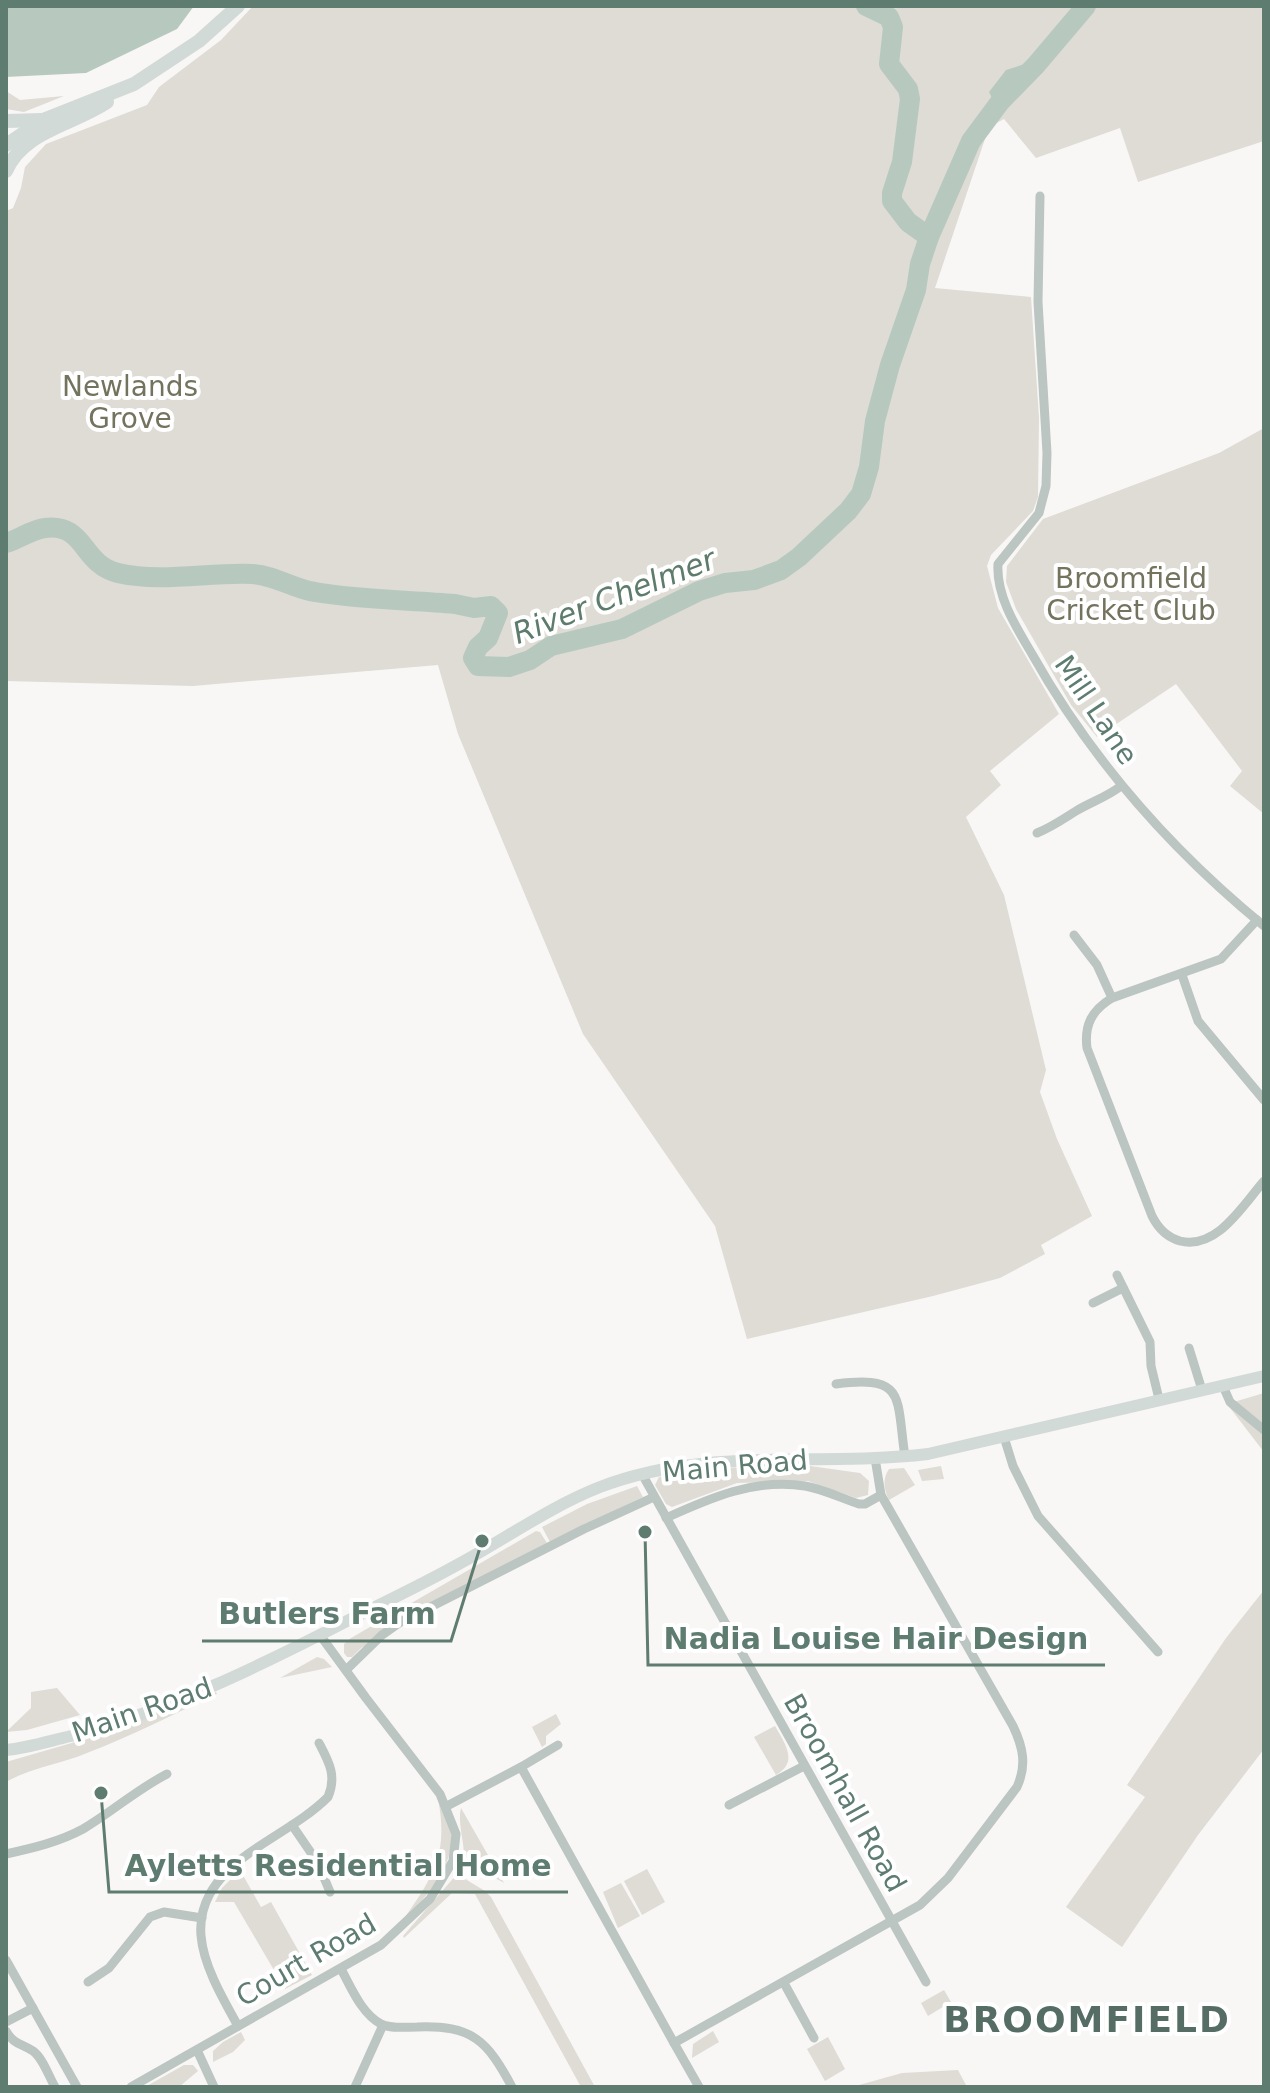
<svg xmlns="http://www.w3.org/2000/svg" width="1270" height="2093" font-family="'DejaVu Sans',sans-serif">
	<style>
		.green { fill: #dedcd5 }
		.water { fill: #b7c9bf }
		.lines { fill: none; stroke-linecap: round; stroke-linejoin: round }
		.river { stroke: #b7c9bf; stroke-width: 20 }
		.street { stroke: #bbc5c1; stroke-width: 9 }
		.secondary { stroke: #d2dad7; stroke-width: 12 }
		.primary { stroke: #d2dad7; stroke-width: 14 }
		.labels { text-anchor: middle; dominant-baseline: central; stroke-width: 8; stroke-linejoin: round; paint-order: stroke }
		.park-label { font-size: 28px; fill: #74735e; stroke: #fff }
		.street-label { font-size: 28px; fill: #5e7c70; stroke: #fff }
		.water-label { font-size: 30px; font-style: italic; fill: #5e7c6b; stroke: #fff }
		.district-label { font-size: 36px; font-weight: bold; letter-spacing: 2px; fill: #556d64; stroke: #fff }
		.leader { fill: none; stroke: #5e7c70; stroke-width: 3 }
		.callout-dot { fill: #5e7c70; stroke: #fff; stroke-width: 3 }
		.callout-label { font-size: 30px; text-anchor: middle; font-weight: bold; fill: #5e7c70; stroke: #fff; stroke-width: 8; stroke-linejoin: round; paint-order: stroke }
	</style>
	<rect width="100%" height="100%" fill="#f9f7f6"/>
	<!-- green -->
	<g class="green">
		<path d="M 253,6 L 1264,6 L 1264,141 L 1138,182 L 1120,128 L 1036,158 L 1004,119 L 989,127 L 935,288 L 1031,297 L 1039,418 L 1038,497 L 1033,511 L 991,555 L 987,566 L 998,608 L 1059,714 L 990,771 L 1001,785 L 966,817 L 1004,895 L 1046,1070 L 1040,1092 L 1057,1139 L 1092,1216 L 1041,1245 L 1045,1254 L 1000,1278 L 933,1296 L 747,1339 L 715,1226 L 583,1034 L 458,734 L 438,665 L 193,686 L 6,681 L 6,211 L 13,208 L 21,188 L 25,167 L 46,144 L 147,105 L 159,87 L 221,40 Z"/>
		<path d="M 6,91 L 20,100 L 64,96 L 24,112 L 6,109 Z"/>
		<path d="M 1264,428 L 1264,814 L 1230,786 L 1242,771 L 1176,684 L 1097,737 L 1071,705 L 1016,609 L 1006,582 L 1007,566 L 1043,519 L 1219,453 Z"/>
		<path d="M 1264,1393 L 1264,1452 L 1227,1404 Z"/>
		<path d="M 803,1465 L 860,1473 L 869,1481 L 868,1495 L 856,1498 L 808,1481 L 737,1483 L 672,1507 L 666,1504 L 655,1485 L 659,1477 L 719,1468 Z"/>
		<path d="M 941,1466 L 944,1479 L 922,1481 L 918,1470 Z"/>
		<path d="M 904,1468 L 915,1485 L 889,1500 C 884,1490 882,1479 889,1469 Z"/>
		<path d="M 637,1486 L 643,1497 L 550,1542 L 542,1527 L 587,1504 Z"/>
		<path d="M 536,1531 L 540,1532 L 547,1543 L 361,1648 L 352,1657 L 347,1657 L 344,1653 L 344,1644 L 351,1638 Z"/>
		<path d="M 1264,1590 L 1264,1749 L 1198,1835 L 1122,1947 L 1066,1907 L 1145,1797 L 1127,1785 L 1226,1638 Z"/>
		<path d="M 317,1657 L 324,1659 L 332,1667 L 280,1678 Z"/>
		<path d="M 57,1688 L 80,1715 L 27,1730 L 6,1732 L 31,1708 L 31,1692 Z"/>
		<path d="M 216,1692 L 217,1694 C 174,1714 131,1736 87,1753 C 61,1764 32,1767 6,1782 L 6,1762 L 113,1731 Z"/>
		<path d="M 556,1714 L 561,1724 L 546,1736 L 546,1744 L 542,1747 L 532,1727 Z"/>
		<path d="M 775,1726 C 785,1744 799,1762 776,1775 L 754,1737 Z"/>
		<path d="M 437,1793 C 442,1802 448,1812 450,1822 C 460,1860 429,1895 403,1920 C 436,1873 449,1852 437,1793 Z"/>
		<path d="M 461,1808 L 504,1883 L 464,1860 C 465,1842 457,1823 461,1808 Z"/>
		<path d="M 647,1869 L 665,1902 L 642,1915 L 624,1881 Z"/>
		<path d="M 240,1870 L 261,1907 L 271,1902 L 312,1975 L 285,1989 L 234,1902 L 215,1902 L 222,1888 Z"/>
		<path d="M 457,1874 L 485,1891 L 491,1897 L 595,2087 L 581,2087 L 475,1894 L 452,1893 L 404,1938 L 403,1936 Z"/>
		<path d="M 621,1883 L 640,1916 L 618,1928 L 603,1892 Z"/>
		<path d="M 944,1990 L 951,2002 L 928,2016 L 921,2003 Z"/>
		<path d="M 713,2031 L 719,2042 L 692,2058 L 693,2044 Z"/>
		<path d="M 241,2032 L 245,2040 L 233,2052 L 213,2062 L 213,2051 L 223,2042 Z"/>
		<path d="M 828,2037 L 845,2069 L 825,2081 L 807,2049 Z"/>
		<path d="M 184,2065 L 193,2065 L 198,2071 L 179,2087 L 145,2087 Z"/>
		<path d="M 958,2070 L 967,2087 L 852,2087 L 902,2073 Z"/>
	</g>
	<!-- water -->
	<g class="water">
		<path d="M 6,6 L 194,6 L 177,29 L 86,73 L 6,77 Z"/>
		<path d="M 1028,63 L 1038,68 C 1025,82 1022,97 1006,108 L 992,98 L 989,92 L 1006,70 Z"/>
	</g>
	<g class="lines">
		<!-- river -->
		<g class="river">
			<path d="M 866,6 L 889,17 L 893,27 L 889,64 L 908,89 L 910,99 L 902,162 L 892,193 L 892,201 L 908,222 L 929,237"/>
			<path d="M 6,543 C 19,539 31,530 45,528 C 86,523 81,564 118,573 C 162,583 208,572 252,574 C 275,575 293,589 315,592 C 361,600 409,600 455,604 L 474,608 L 491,606 L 498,613 L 488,638 L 478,647 L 473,658 L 478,666 L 509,667 L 530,660 L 551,646 L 622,629 L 699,591 L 725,583 L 754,580 L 781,570 L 799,557 L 848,511 L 861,494 L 869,467 L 875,421 L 890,365 L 916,290 L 920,264 L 929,237 L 971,141 L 1000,102 L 1036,65 L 1086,6"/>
		</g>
		<!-- street -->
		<g class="street">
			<path d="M 1040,196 L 1038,302 L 1047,453 L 1046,486 L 1039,513 L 998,564 C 996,596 1016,627 1032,654 C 1091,759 1170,849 1264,926"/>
			<path d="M 1037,833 C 1052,827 1063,819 1076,811 C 1091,802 1107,797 1121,786"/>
			<path d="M 1257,920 L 1221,959 L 1112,998 C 1092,1010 1084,1025 1087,1048 L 1152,1216 C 1158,1228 1166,1237 1180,1241 C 1217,1250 1243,1205 1264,1181"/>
			<path d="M 1074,935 L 1097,965 L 1112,998"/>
			<path d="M 1182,975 L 1198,1021 L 1264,1100"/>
			<path d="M 1117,1275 L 1150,1342 L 1151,1366 L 1159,1399"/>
			<path d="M 1093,1303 L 1123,1288"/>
			<path d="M 1189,1348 L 1202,1390"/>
			<path d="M 836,1384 C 907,1375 896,1397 905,1457"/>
			<path d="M 1223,1386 L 1230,1402 L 1264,1430"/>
			<path d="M 1004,1437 L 1013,1466 L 1038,1516 L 1158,1652"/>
			<path d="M 642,1474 L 926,1982"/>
			<path d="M 666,1518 C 710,1498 755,1478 805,1486 C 823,1489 841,1498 859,1504 L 865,1504 L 881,1495"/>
			<path d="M 346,1670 L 382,1635 L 399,1623 L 584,1529 L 654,1497"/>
			<path d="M 521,1767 L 558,1745"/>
			<path d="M 729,1805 L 804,1766"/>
			<path d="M 447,1806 L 521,1767 L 674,2043 L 920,1905 L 948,1878 L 1017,1787 C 1027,1765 1023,1747 1013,1726 L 881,1495 L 875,1458"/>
			<path d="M 292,1825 L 318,1863 L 330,1892"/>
			<path d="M 6,1854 C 33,1848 59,1842 83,1829 C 112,1812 136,1790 167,1774"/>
			<path d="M 6,1960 L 77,2087"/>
			<path d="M 341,1969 C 351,1987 361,2013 381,2024 C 391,2029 405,2027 417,2027 C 472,2025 487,2040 512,2087"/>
			<path d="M 88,1982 L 109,1968 L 150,1917 L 164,1912 L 202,1918"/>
			<path d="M 784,1983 L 814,2038"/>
			<path d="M 6,2022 L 33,2008"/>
			<path d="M 238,2026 C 201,1960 173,1908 248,1854 C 274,1835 305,1820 328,1797 C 337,1776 329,1762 319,1743"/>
			<path d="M 6,2031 C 14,2045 21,2043 33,2051 C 43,2058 49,2077 55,2087"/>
			<path d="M 674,2043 L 699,2087"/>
			<path d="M 197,2050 L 214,2087"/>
			<path d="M 131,2087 L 381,1945 L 430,1899 L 453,1861 L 456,1834 L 440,1794 L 366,1698 L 320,1635"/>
			<path d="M 355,2087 L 383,2025"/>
		</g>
		<!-- secondary -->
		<path class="secondary" d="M 6,1750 C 28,1748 49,1741 71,1736 C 168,1711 260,1666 349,1620 C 385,1602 421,1585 457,1565 C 504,1540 549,1507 600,1487 C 706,1446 818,1467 928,1454 L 1264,1376"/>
		<!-- primary -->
		<g class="primary">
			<path d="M 6,121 L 42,120"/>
			<path d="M 6,145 L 43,120 L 134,84 L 199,41 L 238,6"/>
			<path d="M 6,171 C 23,131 73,125 107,102"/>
		</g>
	</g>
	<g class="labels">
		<!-- park labels -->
		<g class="park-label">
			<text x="130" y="386">Newlands<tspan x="130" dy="32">Grove</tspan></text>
			<text x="1131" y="578">Broomfield<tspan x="1131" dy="32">Cricket Club</tspan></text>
		</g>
		<!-- street labels -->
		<g class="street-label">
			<text transform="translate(1096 710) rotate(56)">Mill Lane</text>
			<text transform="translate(735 1466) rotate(-5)">Main Road</text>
			<text transform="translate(142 1710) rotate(-19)">Main Road</text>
			<text transform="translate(845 1793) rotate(61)">Broomhall Road</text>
			<text transform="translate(306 1960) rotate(-30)">Court Road</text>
		</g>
		<!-- water labels -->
		<g class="water-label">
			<text transform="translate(614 596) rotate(-21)">River Chelmer</text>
		</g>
		<!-- district labels -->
		<g class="district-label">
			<text x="1087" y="2019">BROOMFIELD</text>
		</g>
	</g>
	<!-- callouts -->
	<path class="leader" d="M482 1541L451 1641H202M645 1532L648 1665H1105M101 1793L109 1892H568"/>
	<g class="callout-dot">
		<circle cx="482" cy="1541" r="8"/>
		<circle cx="645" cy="1532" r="8"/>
		<circle cx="101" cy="1793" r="8"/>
	</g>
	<g class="callout-label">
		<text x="327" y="1624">Butlers Farm</text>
		<text x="876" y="1649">Nadia Louise Hair Design</text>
		<text x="338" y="1876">Ayletts Residential Home</text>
	</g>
	<!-- border -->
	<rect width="1270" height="2093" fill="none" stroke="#5e7c70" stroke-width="16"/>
</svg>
